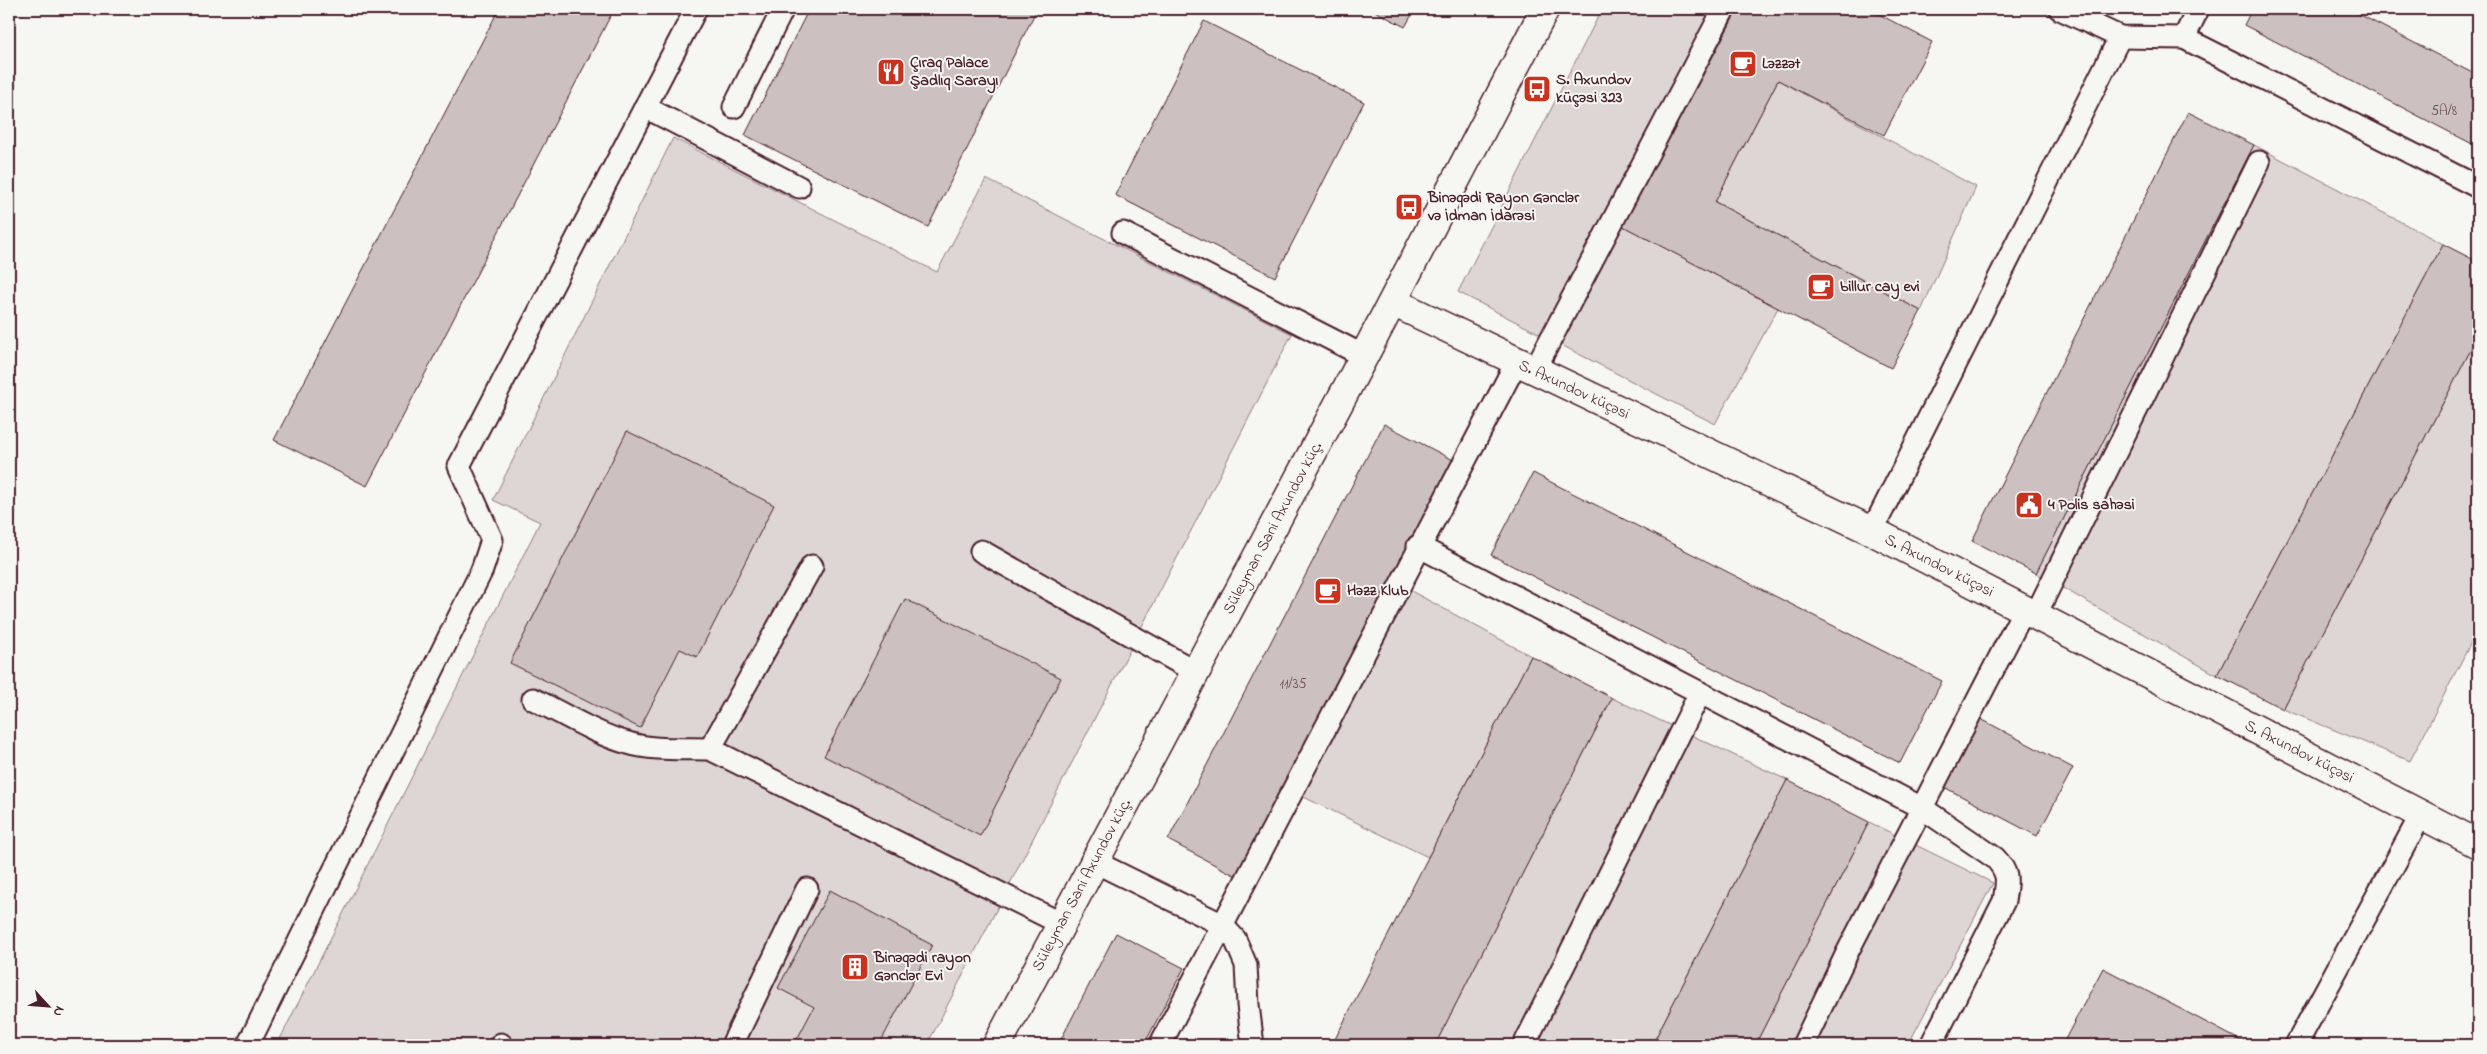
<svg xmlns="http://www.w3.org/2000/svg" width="2487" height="1054" font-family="'Indie Flower',sans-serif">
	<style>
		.green { fill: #ddd6d5; stroke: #947a80 }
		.building { fill: #ccc1c0; stroke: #4a1f2b }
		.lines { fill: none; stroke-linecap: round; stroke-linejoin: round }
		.lane-casing { stroke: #4a1f2b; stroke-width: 25 }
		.street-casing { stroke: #4a1f2b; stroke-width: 31 }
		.secondary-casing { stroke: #4a1f2b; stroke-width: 31 }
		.lane { stroke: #f6f6f2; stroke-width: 21 }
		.street { stroke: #f6f6f2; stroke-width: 28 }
		.secondary { stroke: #f6f6f2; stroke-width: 28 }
		.labels { text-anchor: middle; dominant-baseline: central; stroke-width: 4; stroke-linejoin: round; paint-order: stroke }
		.number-label { font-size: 14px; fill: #6a4850 }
		.poi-label { font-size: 16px; font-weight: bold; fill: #4a1f2b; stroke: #f6f6f2; text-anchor: start }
		.street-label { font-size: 16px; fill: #4a1f2b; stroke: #f6f6f2 }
	</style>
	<rect width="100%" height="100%" fill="#f6f6f2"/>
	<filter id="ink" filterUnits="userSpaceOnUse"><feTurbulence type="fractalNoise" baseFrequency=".02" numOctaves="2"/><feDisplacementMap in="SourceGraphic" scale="10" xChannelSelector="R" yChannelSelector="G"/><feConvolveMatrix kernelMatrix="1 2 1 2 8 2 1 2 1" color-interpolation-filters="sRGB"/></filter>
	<g filter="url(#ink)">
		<!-- green -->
		<g class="green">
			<path d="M 1602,9 L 1738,9 L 1623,226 L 1778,308 L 1715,424 L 1458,292 Z"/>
			<path d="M 1778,80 L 1976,187 L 1921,311 L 1715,202 Z"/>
			<path d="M 673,138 L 937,272 L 986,179 L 1292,334 L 927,1045 L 277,1045 L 540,522 L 493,500 Z"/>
			<path d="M 2254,145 L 2443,244 L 2217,675 L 2036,573 Z"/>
			<path d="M 2478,336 L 2478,629 L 2410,761 L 2283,709 Z"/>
			<path d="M 1391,580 L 1531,656 L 1428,857 L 1283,787 Z"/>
			<path d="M 1612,698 L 1787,780 L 1652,1045 L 1435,1045 Z"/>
			<path d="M 1869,822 L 1993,883 L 1908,1045 L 1755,1045 Z"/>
		</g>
		<!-- building -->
		<g class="building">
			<path d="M 499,9 L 614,9 L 367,486 L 274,440 Z"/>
			<path d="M 809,9 L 1037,9 L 928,227 L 745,135 Z"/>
			<path d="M 1371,9 L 1415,9 L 1405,27 Z"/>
			<path d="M 1738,9 L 1869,9 L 1932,42 L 1884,135 L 1778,80 L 1715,202 L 1921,311 L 1891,368 L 1623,226 Z"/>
			<path d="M 2252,9 L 2349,9 L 2478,76 L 2478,147 L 2244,25 Z"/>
			<path d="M 1204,21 L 1364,102 L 1275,277 L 1115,195 Z"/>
			<path d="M 2188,112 L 2254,145 L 2036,573 L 1972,541 Z"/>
			<path d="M 2443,244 L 2478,262 L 2478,336 L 2283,709 L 2217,675 Z"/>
			<path d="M 1384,424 L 1453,460 L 1236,876 L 1168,840 Z"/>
			<path d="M 627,431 L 774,505 L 697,657 L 680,649 L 640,728 L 510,663 Z"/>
			<path d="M 1533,473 L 1942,681 L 1900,763 L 1491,555 Z"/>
			<path d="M 905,599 L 1061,678 L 980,836 L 824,756 Z"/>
			<path d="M 1531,656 L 1612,698 L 1435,1045 L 1332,1045 Z"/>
			<path d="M 1979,718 L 2073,768 L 2037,836 L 1942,786 Z"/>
			<path d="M 2478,758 L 2478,769 L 2474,767 Z"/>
			<path d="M 1787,780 L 1869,822 L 1755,1045 L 1652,1045 Z"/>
			<path d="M 830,890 L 932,945 L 879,1045 L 794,1045 L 814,1007 L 778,988 Z"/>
			<path d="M 1116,933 L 1184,968 L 1144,1045 L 1058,1045 Z"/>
			<path d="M 2103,968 L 2249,1045 L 2062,1045 Z"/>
		</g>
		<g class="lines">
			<defs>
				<g id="lane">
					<path d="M 2060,9 L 2120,37 L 2184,38 L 2478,187"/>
					<path d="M 2184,38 L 2198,9"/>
					<path d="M 645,107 L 799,187"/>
					<path d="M 734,107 L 783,9"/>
					<path d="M 1123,233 L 1364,356"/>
					<path d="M 1534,371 L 1724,9"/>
					<path d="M 1872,531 L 2120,37"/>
					<path d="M 1418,546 L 1922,808 L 1995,858 C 2010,874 2007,881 2004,901 L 1931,1045"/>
					<path d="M 981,551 L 1196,672"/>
					<path d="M 2035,616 L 2259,162"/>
					<path d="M 533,699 C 564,714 595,734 628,743 C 654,751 683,748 710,749 L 1062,924"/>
					<path d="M 710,749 L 812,566"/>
					<path d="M 1095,862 L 1221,924 L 1235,939 L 1246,965 L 1248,1005 L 1253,1045"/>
					<path d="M 501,1044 L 502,1045"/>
					<path d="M 248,1045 L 482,570 L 492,540 L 459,466 L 696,9"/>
					<path d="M 732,1045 L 807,889"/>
					<path d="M 1160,1045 L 1516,363"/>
					<path d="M 1524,1045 L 1700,693"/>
					<path d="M 1803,1045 L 1848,951 L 2024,610"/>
					<path d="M 2296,1045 L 2421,815"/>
				</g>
				<path id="street" d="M 1393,302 L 1872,531 L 2478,844"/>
				<path id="secondary" d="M 997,1045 L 1364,356 L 1545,9"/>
			</defs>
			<!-- lane casing -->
			<use href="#lane" class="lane-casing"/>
			<!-- street casing -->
			<use href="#street" class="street-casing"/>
			<!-- secondary casing -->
			<use href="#secondary" class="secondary-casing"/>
			<!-- lane -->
			<use href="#lane" class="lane"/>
			<!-- street -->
			<use href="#street" class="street"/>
			<!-- secondary -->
			<use href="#secondary" class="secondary"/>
		</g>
	</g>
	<!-- icons -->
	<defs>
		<symbol id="cafe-square" viewBox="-11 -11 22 22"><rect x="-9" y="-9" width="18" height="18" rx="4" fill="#c8321e" stroke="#f6f6f2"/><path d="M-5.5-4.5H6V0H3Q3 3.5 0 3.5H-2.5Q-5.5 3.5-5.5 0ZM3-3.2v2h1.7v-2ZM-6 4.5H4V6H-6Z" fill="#fff"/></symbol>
		<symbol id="restaurant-square" viewBox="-11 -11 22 22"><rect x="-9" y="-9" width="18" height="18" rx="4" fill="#c8321e" stroke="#f6f6f2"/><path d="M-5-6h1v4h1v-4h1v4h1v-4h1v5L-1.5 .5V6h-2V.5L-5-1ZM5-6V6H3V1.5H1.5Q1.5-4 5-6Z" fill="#fff"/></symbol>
		<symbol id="bus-square" viewBox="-11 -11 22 22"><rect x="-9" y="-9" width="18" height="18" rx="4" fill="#c8321e" stroke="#f6f6f2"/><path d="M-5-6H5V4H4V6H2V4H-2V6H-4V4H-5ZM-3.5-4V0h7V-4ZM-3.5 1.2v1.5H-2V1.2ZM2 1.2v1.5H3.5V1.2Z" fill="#fff"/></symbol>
		<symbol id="civic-square" viewBox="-11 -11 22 22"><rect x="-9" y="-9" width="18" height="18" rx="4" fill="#c8321e" stroke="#f6f6f2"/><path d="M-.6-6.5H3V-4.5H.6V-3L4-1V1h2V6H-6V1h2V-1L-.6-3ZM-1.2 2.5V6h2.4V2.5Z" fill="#fff"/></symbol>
		<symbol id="building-square" viewBox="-11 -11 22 22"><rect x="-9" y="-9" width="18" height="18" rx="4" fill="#c8321e" stroke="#f6f6f2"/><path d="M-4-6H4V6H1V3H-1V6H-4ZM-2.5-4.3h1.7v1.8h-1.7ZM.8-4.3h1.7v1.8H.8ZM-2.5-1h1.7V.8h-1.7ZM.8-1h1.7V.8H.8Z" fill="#fff"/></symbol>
	</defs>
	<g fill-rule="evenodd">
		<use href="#cafe-square" x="1727" y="48" width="32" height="32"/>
		<use href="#restaurant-square" x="875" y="56" width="32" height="32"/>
		<use href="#bus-square" x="1521" y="73" width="32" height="32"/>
		<use href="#bus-square" x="1393" y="191" width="32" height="32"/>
		<use href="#cafe-square" x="1805" y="271" width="32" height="32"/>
		<use href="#civic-square" x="2013" y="489" width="32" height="32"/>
		<use href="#cafe-square" x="1312" y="575" width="32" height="32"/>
		<use href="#building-square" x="839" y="951" width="32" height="32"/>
	</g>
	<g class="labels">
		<!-- number labels -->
		<g class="number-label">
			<text x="2444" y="111">5A/8</text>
			<text x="1293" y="684">11/35</text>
		</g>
		<!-- poi labels -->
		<g class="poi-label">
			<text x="910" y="63">Çıraq Palace<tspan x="910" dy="18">Şadlıq Sarayı</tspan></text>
			<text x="1762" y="64">Ləzzət</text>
			<text x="1556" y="80">S. Axundov<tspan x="1556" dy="18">küçəsi 323</tspan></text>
			<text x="1428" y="198">Binəqədi Rayon Gənclər<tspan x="1428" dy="18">və İdman İdarəsi</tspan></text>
			<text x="1840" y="287">billur cay evi</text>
			<text x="2048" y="505">4 Polis sahəsi</text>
			<text x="1347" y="591">Həzz Klub</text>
			<text x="874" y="958">Binəqədi rayon<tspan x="874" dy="18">Gənclər Evi</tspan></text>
		</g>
		<!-- street labels -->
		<g class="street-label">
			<text transform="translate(1574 390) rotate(25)">S. Axundov küçəsi</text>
			<text transform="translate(1273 528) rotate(-62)">Süleyman Sani Axundov küç.</text>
			<text transform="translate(1939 566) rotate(27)">S. Axundov küçəsi</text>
			<text transform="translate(2299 752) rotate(27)">S. Axundov küçəsi</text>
			<text transform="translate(1082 885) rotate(-62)">Süleyman Sani Axundov küç.</text>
		</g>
	</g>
	<!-- margin -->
	<rect width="2487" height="1054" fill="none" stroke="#f6f6f2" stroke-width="30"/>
	<rect x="15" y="15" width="2457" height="1024" fill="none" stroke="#4a1f2b" stroke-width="2" filter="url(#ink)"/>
	<!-- north arrow -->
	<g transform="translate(48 1006) rotate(116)" stroke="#f6f6f2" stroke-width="4" paint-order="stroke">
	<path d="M0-4L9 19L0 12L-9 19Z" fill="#4a1f2b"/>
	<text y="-8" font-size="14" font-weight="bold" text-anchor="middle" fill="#4a1f2b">N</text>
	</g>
</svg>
